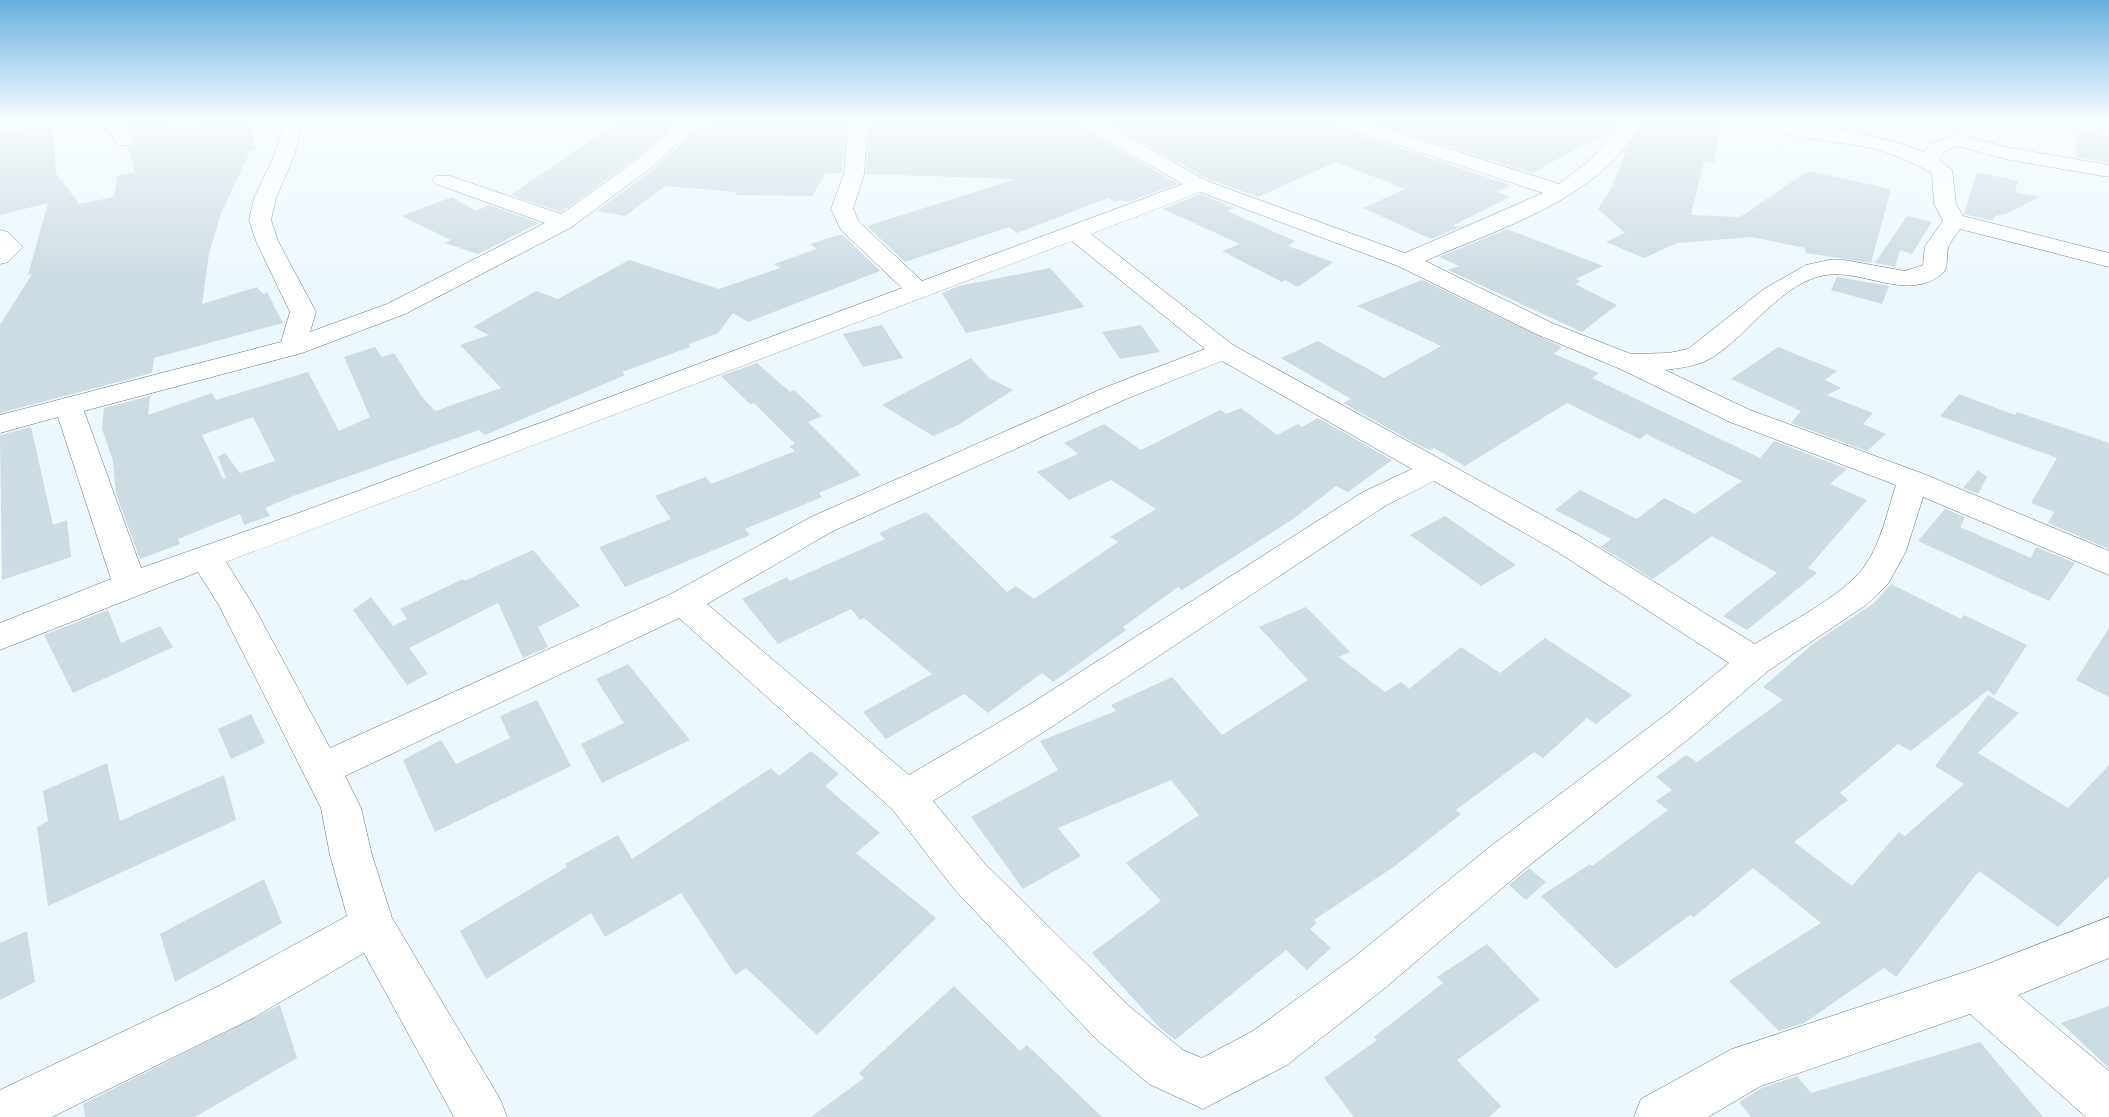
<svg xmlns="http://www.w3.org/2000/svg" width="2109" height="1117" font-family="Signika,sans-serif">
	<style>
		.building { fill: #cddbe2; fill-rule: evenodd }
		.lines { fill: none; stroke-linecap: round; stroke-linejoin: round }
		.minor-casing { stroke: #68747a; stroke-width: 1 }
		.minor { fill: #fff; fill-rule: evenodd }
	</style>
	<rect width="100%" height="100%" fill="#edf8fe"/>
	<!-- building -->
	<g class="building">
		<path d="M 121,120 L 166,120 L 171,130 L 218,120 L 252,120 L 256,150 L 250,151 L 221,214 L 209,253 L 202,304 L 257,287 L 263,294 L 267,292 L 283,323 L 154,358 L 152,373 L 0,413 L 0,325 L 32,274 L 28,275 L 48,203 L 0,215 L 0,135 L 52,123 L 56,173 L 79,204 L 114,197 L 117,176 L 135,172 L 128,147 L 134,146 L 137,141 Z"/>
		<path d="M 620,120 L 676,122 L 637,157 L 561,212 L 511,195 Z"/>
		<path d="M 718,120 L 852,122 L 845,135 L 842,173 L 826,173 L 812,196 L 735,195 L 737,192 L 665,186 L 625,216 L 597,211 L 654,169 L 701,125 L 711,126 Z"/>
		<path d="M 1014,120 L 1074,120 L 1077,126 L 1178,184 L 1127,202 L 1123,200 L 1114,202 L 1108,198 L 1017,233 L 1009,227 L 905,262 L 867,226 L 1016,179 L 866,174 L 869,136 L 877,121 L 1019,122 Z"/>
		<path d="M 1102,120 L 1330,120 L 1333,126 L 1510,185 L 1497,192 L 1510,197 L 1452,226 L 1462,226 L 1431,239 L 1363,208 L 1405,189 L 1336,162 L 1258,197 L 1208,179 Z"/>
		<path d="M 1365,120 L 1622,120 L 1615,128 L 1532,173 Z"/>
		<path d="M 1645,120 L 1722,120 L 1714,163 L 1704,161 L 1691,215 L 1740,217 L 1808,171 L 1891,189 L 1871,263 L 1806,253 L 1805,248 L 1752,237 L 1677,243 L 1644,258 L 1606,242 L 1625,233 L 1598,209 L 1612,187 L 1627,148 Z"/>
		<path d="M 2077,131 L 2109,136 L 2109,163 L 2076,157 Z"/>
		<path d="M 1977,172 L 2018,181 L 2015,192 L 2040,197 L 2006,214 L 1995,216 L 1993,221 L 1964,214 Z"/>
		<path d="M 1200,194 L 1235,208 L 1227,211 L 1295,241 L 1288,246 L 1333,262 L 1298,287 L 1285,280 L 1282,282 L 1222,251 L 1240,244 L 1163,209 Z"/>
		<path d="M 452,197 L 476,211 L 489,205 L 539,223 L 478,254 L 445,243 L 451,240 L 401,216 Z"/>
		<path d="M 1907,216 L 1932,222 L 1912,254 L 1900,250 L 1895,267 L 1875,263 Z"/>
		<path d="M 1507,229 L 1603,266 L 1576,279 L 1581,281 L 1575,284 L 1617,305 L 1582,332 L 1448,270 L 1459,266 L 1439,257 Z"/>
		<path d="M 842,234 L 880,271 L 748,322 L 733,313 L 718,333 L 689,344 L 690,347 L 622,372 L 625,375 L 485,435 L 479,430 L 293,496 L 265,508 L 270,516 L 244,525 L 240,514 L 178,539 L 180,544 L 140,559 L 116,494 L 113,461 L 102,429 L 104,408 L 150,396 L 148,415 L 212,393 L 216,400 L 308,372 L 339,431 L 370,417 L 344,357 L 375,347 L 382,357 L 394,353 L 422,397 L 435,411 L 501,388 L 460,345 L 489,335 L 473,327 L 536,291 L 558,299 L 629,260 L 719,289 L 780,268 L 774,264 L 817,249 L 810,244 ZM 253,417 L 275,461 L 240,473 L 225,453 L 218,457 L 226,478 L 223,479 L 202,435 Z"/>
		<path d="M 1050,268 L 1085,307 L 966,333 L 942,293 L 959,286 Z"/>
		<path d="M 1837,277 L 1889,286 L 1882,304 L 1831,290 Z"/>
		<path d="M 1422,280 L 1562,347 L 1554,354 L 1599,373 L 1592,378 L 1760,458 L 1774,441 L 1847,469 L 1830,484 L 1867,500 L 1808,568 L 1817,573 L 1747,630 L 1723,616 L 1777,573 L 1712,536 L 1653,579 L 1601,547 L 1611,539 L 1555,510 L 1580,490 L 1637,519 L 1664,498 L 1695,514 L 1742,481 L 1646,434 L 1640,439 L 1567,403 L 1465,466 L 1434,448 L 1430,450 L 1415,443 L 1343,403 L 1351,399 L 1281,358 L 1318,341 L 1384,378 L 1441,346 L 1357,306 Z"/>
		<path d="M 882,325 L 903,358 L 863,367 L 843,334 Z"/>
		<path d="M 1141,325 L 1160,352 L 1120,359 L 1102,332 Z"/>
		<path d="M 1778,347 L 1837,371 L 1825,380 L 1841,388 L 1827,395 L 1873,413 L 1863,424 L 1886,434 L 1867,451 L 1791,423 L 1801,411 L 1731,379 Z"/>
		<path d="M 971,358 L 989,378 L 1013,390 L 958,425 L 933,436 L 882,405 Z"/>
		<path d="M 757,363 L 790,392 L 794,390 L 822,416 L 808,422 L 861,475 L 819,493 L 822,497 L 745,529 L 750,535 L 625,587 L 599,547 L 671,519 L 655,496 L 706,477 L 711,484 L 795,451 L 789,446 L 795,444 L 754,403 L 750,404 L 721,376 Z"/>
		<path d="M 1959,394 L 2015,415 L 2017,412 L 2109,443 L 2109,549 L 2048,523 L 2054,512 L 2031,503 L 2057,458 L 1940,416 Z"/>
		<path d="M 1241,408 L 1277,435 L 1298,424 L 1302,427 L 1318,418 L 1392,460 L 1348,492 L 1336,486 L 1293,519 L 1182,590 L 1178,587 L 1123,627 L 1126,630 L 1053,682 L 1042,673 L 988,713 L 964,694 L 886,739 L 863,712 L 932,674 L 864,618 L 860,620 L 851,609 L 778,644 L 742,599 L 787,577 L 790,581 L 885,539 L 879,533 L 926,512 L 1007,592 L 1016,586 L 1034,599 L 1118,542 L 1110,537 L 1156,509 L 1111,480 L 1069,500 L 1037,472 L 1078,454 L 1064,443 L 1104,424 L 1141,450 L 1220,410 L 1226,414 Z"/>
		<path d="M 31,427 L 53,525 L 67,520 L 71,557 L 2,580 L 0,435 Z"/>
		<path d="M 1978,470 L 1987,477 L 1978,494 L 1963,488 Z"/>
		<path d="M 1945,509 L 1965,517 L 1960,527 L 2031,558 L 2036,547 L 2075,563 L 2049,601 L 1918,541 Z"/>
		<path d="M 1445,516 L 1516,565 L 1481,586 L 1410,535 Z"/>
		<path d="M 533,550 L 580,606 L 538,627 L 548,647 L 523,658 L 498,603 L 409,648 L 428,674 L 407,685 L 353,610 L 371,597 L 393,626 L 407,619 L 400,609 L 463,579 L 464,581 Z"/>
		<path d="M 1891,584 L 1961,619 L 1964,615 L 2027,645 L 1994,696 L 1988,690 L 1911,751 L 1898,744 L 1840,793 L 1848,800 L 1794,842 L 1852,886 L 1899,832 L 1905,836 L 1964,784 L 1935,766 L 1988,695 L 2019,713 L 1978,753 L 2068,808 L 2109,765 L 2109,876 L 2058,927 L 1979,871 L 1896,977 L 1884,968 L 1804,1023 L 1779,1031 L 1729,981 L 1821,923 L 1753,868 L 1694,917 L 1690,915 L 1616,969 L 1541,896 L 1590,864 L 1592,866 L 1668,810 L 1656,801 L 1672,790 L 1656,777 L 1686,755 L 1697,762 L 1783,700 L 1763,687 L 1814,643 L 1874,603 Z"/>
		<path d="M 1306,607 L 1350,652 L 1339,657 L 1385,692 L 1401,682 L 1409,689 L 1461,647 L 1500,673 L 1545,638 L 1632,695 L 1596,724 L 1587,718 L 1543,758 L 1534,752 L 1456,810 L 1461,814 L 1395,866 L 1314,920 L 1317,923 L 1310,929 L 1331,948 L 1307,970 L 1286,950 L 1175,1040 L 1159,1027 L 1092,953 L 1161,901 L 1126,863 L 1199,815 L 1171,780 L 1058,828 L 1081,856 L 1023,889 L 971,817 L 1058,770 L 1040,741 L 1116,711 L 1111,705 L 1172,677 L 1222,735 L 1308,680 L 1259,627 Z"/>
		<path d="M 108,610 L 121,643 L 160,626 L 173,647 L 73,693 L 44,635 Z"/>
		<path d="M 2109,628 L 2109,697 L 2076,680 Z"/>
		<path d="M 628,664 L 690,740 L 602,783 L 581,744 L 624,723 L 596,679 Z"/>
		<path d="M 537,700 L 571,766 L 435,832 L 403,760 L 441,740 L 456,764 L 510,738 L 500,716 Z"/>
		<path d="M 251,714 L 265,743 L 231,759 L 218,729 Z"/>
		<path d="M 811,751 L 839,774 L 825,786 L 880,833 L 856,853 L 936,918 L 817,1035 L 746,968 L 735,975 L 681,893 L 605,937 L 591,913 L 486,979 L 460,931 L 567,867 L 565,864 L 618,835 L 632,859 L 771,768 L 779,776 Z"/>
		<path d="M 107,763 L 120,821 L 224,775 L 236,820 L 48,906 L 37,827 L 48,821 L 43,791 Z"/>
		<path d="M 1529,868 L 1546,882 L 1526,900 L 1509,885 Z"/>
		<path d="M 264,879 L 282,923 L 175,982 L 160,934 Z"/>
		<path d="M 27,931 L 35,982 L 0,1000 L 0,943 Z"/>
		<path d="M 1487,944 L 1540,1000 L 1457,1060 L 1501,1106 L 1489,1117 L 1354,1117 L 1324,1078 L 1377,1040 L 1374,1037 L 1443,983 L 1437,977 Z"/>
		<path d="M 954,986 L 1020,1051 L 1027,1045 L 1102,1117 L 811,1117 L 864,1078 L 859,1073 Z"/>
		<path d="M 280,1005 L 297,1058 L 195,1117 L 85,1117 L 83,1104 Z"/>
		<path d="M 2109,1006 L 2109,1068 L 2061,1023 Z"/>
		<path d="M 1980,1042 L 2043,1117 L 1751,1117 L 1739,1102 L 1762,1088 L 1797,1076 L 1811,1093 Z"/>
	</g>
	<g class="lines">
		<defs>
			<g id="minor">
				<path d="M 101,120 L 119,120 L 135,141 L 132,145 L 118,145 Z"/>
				<path d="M 284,120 L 303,120 L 294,156 L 276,198 L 271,220 L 278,241 L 316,312 L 310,332 L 387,304 L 545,223 L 436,184 L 432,180 L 436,176 L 450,176 L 561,214 L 638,159 L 682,120 L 703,120 L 652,167 L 572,227 L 405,314 L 302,353 L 84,411 L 141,568 L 304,511 L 902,288 L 841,230 L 831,209 L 844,174 L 847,135 L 856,120 L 875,120 L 867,135 L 864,174 L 853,209 L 859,222 L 922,281 L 1183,184 L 1078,124 L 1076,120 L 1098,120 L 1207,181 L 1405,253 L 1543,193 L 1334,124 L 1332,120 L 1359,120 L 1559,184 L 1590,160 L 1625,120 L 1643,120 C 1602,199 1502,227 1425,261 L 1554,324 L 1631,354 L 1669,353 L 1688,349 L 1764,289 L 1806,265 L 1829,260 L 1844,260 L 1905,271 L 1923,265 L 1925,246 L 1943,221 L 1934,204 L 1932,173 C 1914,163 1896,155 1876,149 C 1853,143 1756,135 1745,120 C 1789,115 1882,135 1924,152 L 1930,144 L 1955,134 L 2010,148 L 2109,165 L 2109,177 L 2010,160 L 1957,146 L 1944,152 L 1939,160 L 1952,170 L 1956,204 L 1963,216 L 2109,253 L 2109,267 L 1960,229 C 1956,235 1950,242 1948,248 C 1946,256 1949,268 1942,274 C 1908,302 1863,269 1826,275 C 1783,281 1748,335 1713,357 C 1699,366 1680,368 1665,370 L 1750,410 L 1924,474 L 2109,551 L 2109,575 L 1923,497 L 1906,551 L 1888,584 L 1866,605 L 1768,671 L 1696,733 L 1521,872 L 1385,988 L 1287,1065 L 1203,1109 L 1149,1084 L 1096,1039 L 955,890 L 892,809 L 679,618 L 345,776 L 361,808 L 372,855 L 392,918 L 500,1099 L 507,1117 L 454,1117 L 364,953 L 253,1018 L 52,1117 L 0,1117 L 0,1090 L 219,986 L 347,916 L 330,855 L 321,808 L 220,607 L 198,572 L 0,650 L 0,623 L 111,579 L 58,417 L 0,433 L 0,415 L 281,342 L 290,312 L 256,241 L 249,220 L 254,198 L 274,156 ZM 1200,192 L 1398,266 L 1536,334 L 1618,368 L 1730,422 L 1896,485 C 1887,512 1881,544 1864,567 C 1844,595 1785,625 1755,644 L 1578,535 L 1233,345 L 1091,234 ZM 1072,241 L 1205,349 L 1106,387 L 811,517 L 671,594 L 330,748 L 253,605 L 226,562 ZM 1222,361 L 1412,469 L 1363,492 L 1027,706 L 909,775 L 707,604 L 833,531 L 1126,399 ZM 1434,481 L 1556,551 L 1729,663 L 1668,713 L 1491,846 L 1353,958 L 1253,1031 L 1202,1058 L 1183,1050 L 1130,1007 L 985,864 L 933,801 L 1053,726 L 1385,506 Z"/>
				<path d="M 0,230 L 8,232 L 23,247 L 8,262 L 0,264 Z"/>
				<path d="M 2109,917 L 2109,958 L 2018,995 L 2109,1071 L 2109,1117 L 2086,1117 L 1970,1014 L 1761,1086 L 1708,1117 L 1634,1117 L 1641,1099 L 1732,1049 L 1977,968 Z"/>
			</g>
		</defs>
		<!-- minor casing -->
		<use href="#minor" class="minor-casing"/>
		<!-- minor -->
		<use href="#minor" class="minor"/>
	</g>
	<!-- sky -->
	<linearGradient id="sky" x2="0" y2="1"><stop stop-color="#68b0e0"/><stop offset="0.43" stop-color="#f7fcff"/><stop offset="1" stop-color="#f7fcff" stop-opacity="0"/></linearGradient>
	<rect width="2109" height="276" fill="url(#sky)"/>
</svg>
